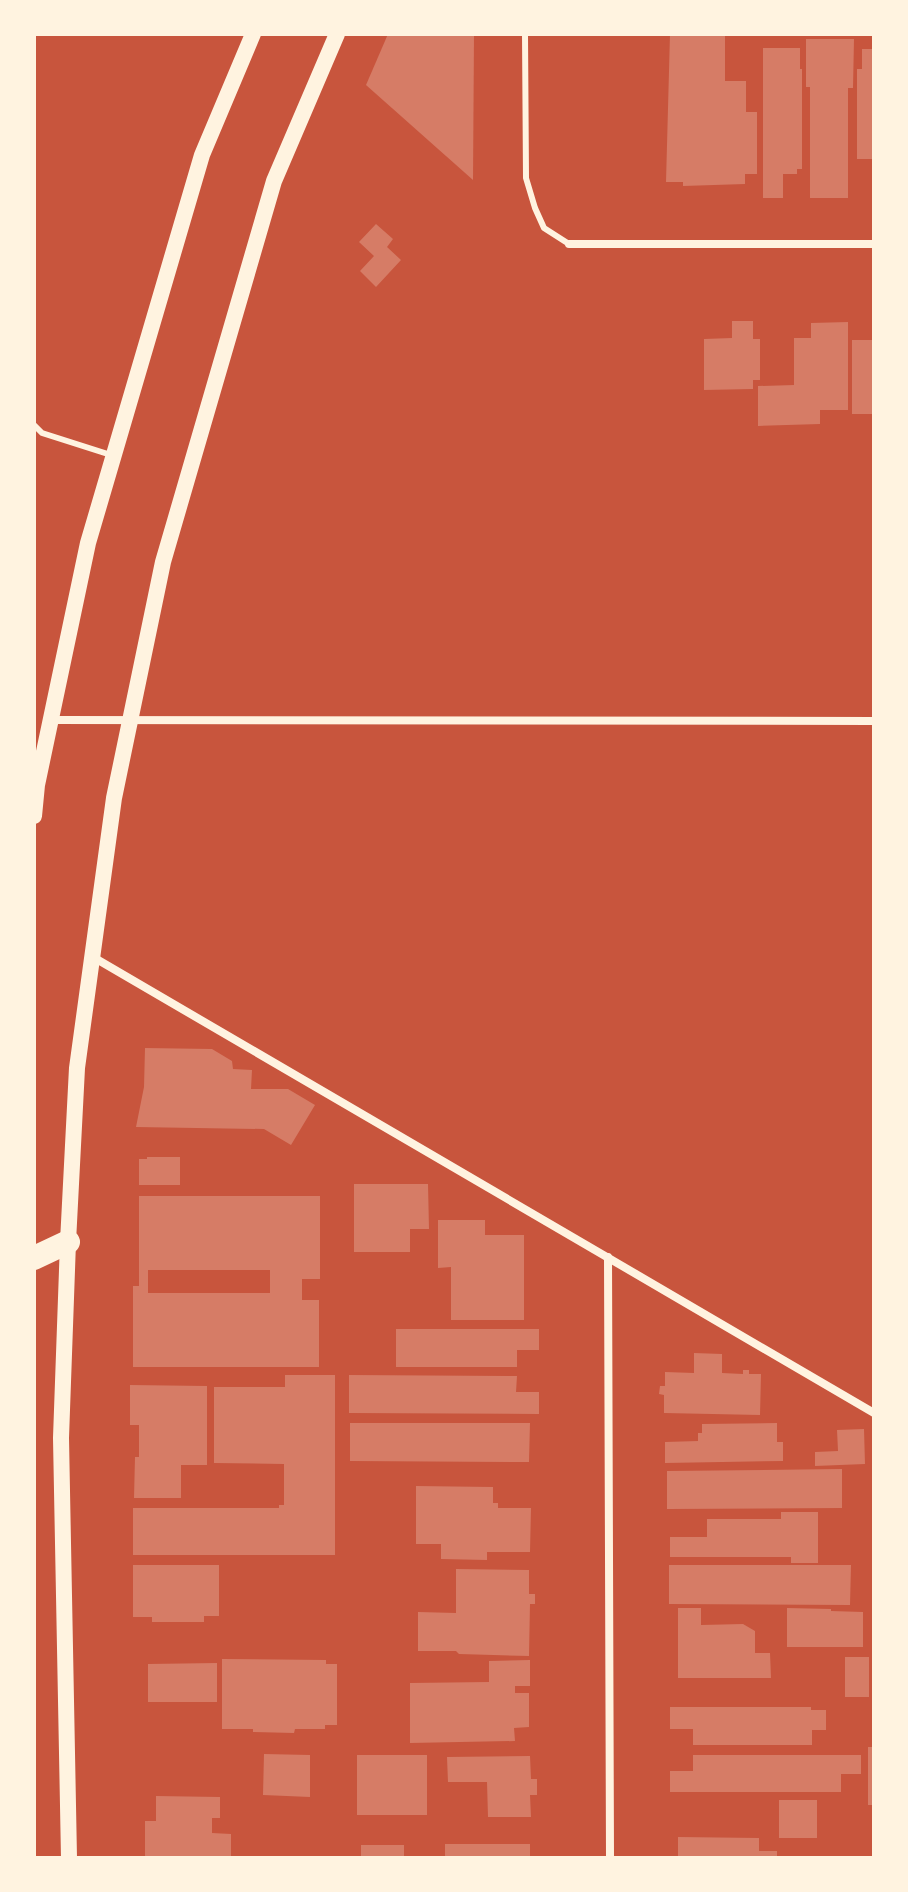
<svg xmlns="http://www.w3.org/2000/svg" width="908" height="1892" font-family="'Open Sans',sans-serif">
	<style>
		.building { fill: #d67c66; fill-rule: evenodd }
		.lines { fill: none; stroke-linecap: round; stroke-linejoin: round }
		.service { stroke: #fff3e0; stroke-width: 6 }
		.minor { stroke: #fff3e0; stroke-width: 8 }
		.secondary { stroke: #fff3e0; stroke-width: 16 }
		.motorway { stroke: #fff3e0; stroke-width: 24 }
	</style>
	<rect width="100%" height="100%" fill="#c8553d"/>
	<!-- building -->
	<g class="building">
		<path d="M 388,34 L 474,34 L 473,180 L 366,85 Z"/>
		<path d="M 670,34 L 725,34 L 725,81 L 746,81 L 746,112 L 757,112 L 757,174 L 745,174 L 745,184 L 683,186 L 683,182 L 666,182 Z"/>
		<path d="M 806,39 L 854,39 L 853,88 L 848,88 L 848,198 L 810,198 L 810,87 L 806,87 Z"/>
		<path d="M 763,48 L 800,48 L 800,69 L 802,69 L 802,169 L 797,169 L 797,174 L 783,174 L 783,198 L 763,198 Z"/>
		<path d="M 862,49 L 874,49 L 874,159 L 857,159 L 857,69 L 862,69 Z"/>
		<path d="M 376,224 L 393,239 L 387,247 L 401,260 L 376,287 L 360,271 L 374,256 L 359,242 Z"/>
		<path d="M 732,321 L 753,321 L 753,339 L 760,339 L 760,380 L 753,380 L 753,389 L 704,390 L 704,339 L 732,338 Z"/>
		<path d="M 848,322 L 848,410 L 820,410 L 820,424 L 758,426 L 758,386 L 794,385 L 794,338 L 811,338 L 811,323 Z"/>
		<rect x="852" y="340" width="22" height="74"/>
		<path d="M 145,1048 L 212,1049 L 232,1061 L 233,1069 L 252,1070 L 251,1089 L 288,1089 L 315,1105 L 291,1145 L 264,1129 L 136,1127 L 144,1087 Z"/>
		<path d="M 147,1157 L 180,1157 L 180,1185 L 139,1185 L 139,1159 L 147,1159 Z"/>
		<path d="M 354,1184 L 428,1184 L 429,1229 L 410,1229 L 410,1252 L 354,1252 Z"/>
		<path d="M 139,1196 L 320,1196 L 320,1279 L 302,1279 L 302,1300 L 319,1300 L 319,1367 L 133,1367 L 133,1286 L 139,1286 ZM 148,1270 L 270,1270 L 270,1293 L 148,1293 Z"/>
		<path d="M 438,1220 L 485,1220 L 485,1235 L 524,1235 L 524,1320 L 451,1320 L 451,1267 L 438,1268 Z"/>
		<path d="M 396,1329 L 539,1329 L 539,1350 L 517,1350 L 517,1367 L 396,1367 Z"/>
		<path d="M 694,1353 L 722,1354 L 722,1373 L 743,1374 L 743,1370 L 749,1370 L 749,1374 L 761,1374 L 760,1415 L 664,1413 L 664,1395 L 659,1394 L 660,1386 L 665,1386 L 665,1372 L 694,1373 Z"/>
		<path d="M 285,1375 L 335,1375 L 335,1555 L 133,1555 L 133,1508 L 279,1508 L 279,1505 L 284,1505 L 284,1464 L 214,1463 L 214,1387 L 285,1387 Z"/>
		<path d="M 349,1375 L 517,1376 L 516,1392 L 539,1392 L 539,1414 L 349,1413 Z"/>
		<path d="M 130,1385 L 207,1386 L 207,1465 L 181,1465 L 181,1498 L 134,1498 L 135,1457 L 139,1457 L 139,1425 L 130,1425 Z"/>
		<path d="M 350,1423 L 530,1423 L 529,1462 L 350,1461 Z"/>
		<path d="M 777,1423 L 777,1442 L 783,1442 L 783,1461 L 665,1463 L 665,1442 L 698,1441 L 698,1433 L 702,1433 L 702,1424 Z"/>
		<path d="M 864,1429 L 865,1464 L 815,1466 L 815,1452 L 838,1451 L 837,1430 Z"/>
		<path d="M 842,1469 L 842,1508 L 667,1509 L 667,1471 Z"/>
		<path d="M 416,1486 L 493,1487 L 493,1503 L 498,1503 L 498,1508 L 531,1508 L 530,1552 L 487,1552 L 487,1560 L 441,1559 L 441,1544 L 416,1544 Z"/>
		<path d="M 781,1512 L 818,1512 L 818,1563 L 791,1563 L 791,1557 L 670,1557 L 670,1537 L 707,1537 L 707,1519 L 781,1519 Z"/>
		<path d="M 133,1565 L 219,1565 L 219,1616 L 204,1616 L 204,1622 L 152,1622 L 152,1617 L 133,1617 Z"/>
		<path d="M 669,1565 L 851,1565 L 850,1605 L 669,1604 Z"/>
		<path d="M 456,1569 L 529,1570 L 529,1594 L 535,1594 L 535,1604 L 530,1604 L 529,1656 L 459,1654 L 456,1651 L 418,1651 L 418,1612 L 456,1613 Z"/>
		<path d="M 678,1608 L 701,1608 L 701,1625 L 743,1624 L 755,1631 L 755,1653 L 770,1653 L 771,1678 L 678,1678 Z"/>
		<path d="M 787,1608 L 831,1609 L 831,1611 L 863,1612 L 863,1647 L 787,1647 Z"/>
		<rect x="845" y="1657" width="24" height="40"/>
		<path d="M 222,1659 L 326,1660 L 326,1664 L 337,1664 L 337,1725 L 325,1725 L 325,1729 L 295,1729 L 294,1733 L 253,1732 L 253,1729 L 222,1729 Z"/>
		<path d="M 530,1660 L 530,1686 L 515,1686 L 515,1693 L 529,1693 L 529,1727 L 514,1728 L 515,1741 L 410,1743 L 410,1683 L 489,1682 L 489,1661 Z"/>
		<path d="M 217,1663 L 217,1702 L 148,1702 L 148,1664 Z"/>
		<path d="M 670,1707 L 811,1707 L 811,1710 L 826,1710 L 826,1730 L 812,1730 L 812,1745 L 693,1745 L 693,1729 L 670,1729 Z"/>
		<rect x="868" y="1747" width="6" height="58"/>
		<path d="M 264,1754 L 310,1755 L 310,1797 L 263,1795 Z"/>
		<rect x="357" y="1755" width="70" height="60"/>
		<path d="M 693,1755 L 861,1755 L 861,1774 L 841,1774 L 841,1792 L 670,1792 L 670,1771 L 693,1771 Z"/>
		<path d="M 530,1756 L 531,1779 L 537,1779 L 537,1795 L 530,1795 L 531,1817 L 488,1817 L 487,1782 L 448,1782 L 447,1757 Z"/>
		<path d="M 156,1796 L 220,1797 L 220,1818 L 212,1818 L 212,1833 L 231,1834 L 231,1857 L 145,1858 L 145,1821 L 156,1821 Z"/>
		<rect x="779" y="1800" width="38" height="38"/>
		<path d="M 678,1837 L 759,1838 L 759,1851 L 777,1851 L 777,1858 L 678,1858 Z"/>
		<rect x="445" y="1844" width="85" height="14"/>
		<rect x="361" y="1845" width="43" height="13"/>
	</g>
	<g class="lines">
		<!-- service -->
		<g class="service">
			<path d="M 525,34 L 526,178 L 535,208 L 544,228 L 569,244"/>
			<path d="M 34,425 L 42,433 L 111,455"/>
		</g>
		<!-- minor -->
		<g class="minor">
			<path d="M 569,244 L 874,244"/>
			<path d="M 51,720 L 874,721"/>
			<path d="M 93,957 L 874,1413"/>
			<path d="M 608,1257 L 610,1858"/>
		</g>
		<!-- secondary -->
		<g class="secondary">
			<path d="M 34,816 L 37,785 L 88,543 L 202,155 L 253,34"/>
			<path d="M 69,1858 L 61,1438 L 68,1242 L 77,1068 L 114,798 L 163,562 L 274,181 L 337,34"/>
		</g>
		<!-- motorway -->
		<path class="motorway" d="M 34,1258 L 68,1242"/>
	</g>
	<!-- border -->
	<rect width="908" height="1892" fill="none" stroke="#fff3e0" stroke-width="72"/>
</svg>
